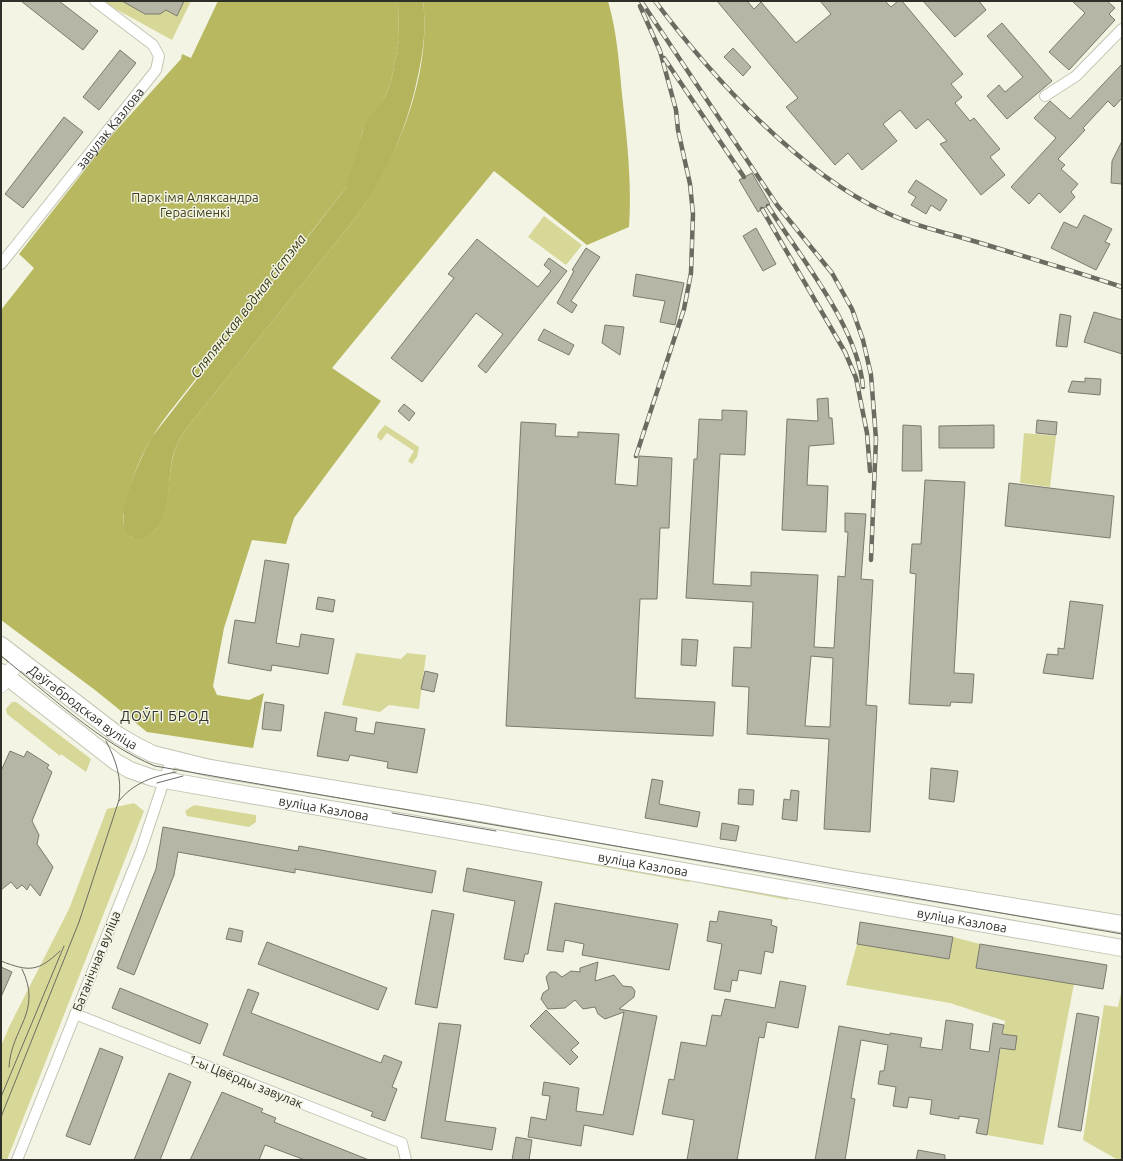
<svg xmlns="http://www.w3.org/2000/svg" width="1123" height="1161" font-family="Ubuntu,sans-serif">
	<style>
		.green { fill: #d7d898 }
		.forest { fill: #b7b860 }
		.water { fill: #b3b45c }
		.building { fill: #b5b6a6; stroke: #7a7b6c; fill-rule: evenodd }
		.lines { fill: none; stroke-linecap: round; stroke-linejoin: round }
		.street-casing { stroke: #c4c5b5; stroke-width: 12 }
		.secondary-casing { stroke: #c4c5b5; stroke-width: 16 }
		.primary-casing { stroke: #c4c5b5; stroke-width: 18 }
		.street { stroke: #fff; stroke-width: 10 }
		.secondary { stroke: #fff; stroke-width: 15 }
		.primary { stroke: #fff; stroke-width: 16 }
		.tram { stroke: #6b6b62; stroke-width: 1 }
		.rail-casing { stroke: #6b6b62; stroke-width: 4.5 }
		.rail { stroke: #f3f4e3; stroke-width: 3; stroke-dasharray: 9; stroke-linecap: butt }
		.labels { text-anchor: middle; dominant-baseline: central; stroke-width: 3; stroke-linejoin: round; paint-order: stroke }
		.street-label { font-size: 13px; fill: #30302a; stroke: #f3f4e3 }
		.park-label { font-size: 13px; fill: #3e3e18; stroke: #f3f4e3 }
		.water-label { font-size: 14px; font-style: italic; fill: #383812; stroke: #f3f4e3 }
		.neighbourhood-label { font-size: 14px; letter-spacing: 1px; fill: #30302a; stroke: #f3f4e3 }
	</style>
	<rect width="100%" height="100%" fill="#f3f4e3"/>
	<!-- green -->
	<g class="green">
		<path d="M 101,1 L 191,1 L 172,40 Z"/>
		<path d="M 544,216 L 582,245 L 566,265 L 528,237 Z"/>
		<path d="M 385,425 L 419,447 L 417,457 L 412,464 L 408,461 L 414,451 L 387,433 L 381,441 L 377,437 L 378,433 Z"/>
		<path d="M 1024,433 L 1056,436 L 1050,487 L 1020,483 Z"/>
		<path d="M 356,653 L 401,659 L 407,653 L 426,655 L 419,709 L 389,705 L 380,712 L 342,705 Z"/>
		<path d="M 12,702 L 16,702 L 91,759 L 86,772 L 61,754 L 60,756 L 7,714 L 6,709 Z"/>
		<path d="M 134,803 L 144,811 L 7,1160 L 1,1160 L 1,1046 L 10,1025 L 69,909 L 107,809 Z"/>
		<path d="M 194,805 L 256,815 L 256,822 L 249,827 L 187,816 L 185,811 Z"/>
		<path d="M 555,854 L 689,880 L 689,882 L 554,858 Z"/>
		<path d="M 706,882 L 788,896 L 788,900 L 704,884 Z"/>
		<path d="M 953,937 L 980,944 L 976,968 L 1074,984 L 1043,1145 L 987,1135 L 1005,1021 L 950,1003 L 846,985 L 857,944 L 949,959 Z"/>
		<path d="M 1122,988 L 1122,1160 L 1118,1160 L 1083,1140 L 1104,1005 L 1118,1007 Z"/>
	</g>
	<!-- forest -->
	<path class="forest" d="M 218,1 L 398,1 L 399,40 L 391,82 L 385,97 L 363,130 L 352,173 L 346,188 L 168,414 C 142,449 132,474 123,517 L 123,523 L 131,537 C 137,539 140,538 146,536 C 171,526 167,483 172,461 C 174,449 179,440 185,430 L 357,216 C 398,158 432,73 423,1 L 608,1 C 617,32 619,63 622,95 C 627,138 632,183 629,227 L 587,245 L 494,171 L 332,368 L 381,401 L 294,518 L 286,544 L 252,540 L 224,628 L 213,686 L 217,695 L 249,700 L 264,693 L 253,748 L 147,732 L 95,690 L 1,620 L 1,310 L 34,268 L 19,254 L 112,135 L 181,59 L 182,54 L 191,58 Z"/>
	<!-- water -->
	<path class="water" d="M 398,1 L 423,1 C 427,32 422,59 415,89 C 403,137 386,175 357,216 L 185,430 C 179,440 174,449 172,460 C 167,484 172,523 147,536 C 141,539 136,540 130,536 C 109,523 143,453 152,437 L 346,188 L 365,124 L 385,97 L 391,82 L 399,40 Z"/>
	<!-- building -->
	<g class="building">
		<path d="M 21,1 L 59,1 L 98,31 L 83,50 Z"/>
		<path d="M 122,1 L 184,1 L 177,16 L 166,10 L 160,14 L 145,14 Z"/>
		<path d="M 717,1 L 747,1 L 754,9 L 761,2 L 796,43 L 831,14 L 820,1 L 885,1 L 891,7 L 898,1 L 902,1 L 963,74 L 951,84 L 962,97 L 955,103 L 970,121 L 974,118 L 1000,149 L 990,157 L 1005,175 L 981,195 L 940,144 L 947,141 L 928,119 L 916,129 L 900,110 L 883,124 L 897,141 L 862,170 L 848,153 L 835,165 L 786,107 L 798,98 Z"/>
		<path d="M 923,1 L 979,1 L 986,10 L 955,37 Z"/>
		<path d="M 1072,1 L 1107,1 L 1115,8 L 1109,14 L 1115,20 L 1069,70 L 1049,52 L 1085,13 Z"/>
		<path d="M 1002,23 L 1052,81 L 1007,119 L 987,96 L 999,85 L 1005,92 L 1023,77 L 987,36 Z"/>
		<path d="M 733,48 L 751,67 L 743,76 L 724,57 Z"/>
		<path d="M 120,50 L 136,63 L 99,110 L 83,97 Z"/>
		<path d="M 1122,64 L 1122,98 L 1114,107 L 1108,101 L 1083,128 L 1085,130 L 1058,159 L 1065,165 L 1061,169 L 1078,184 L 1071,192 L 1075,197 L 1060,213 L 1039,193 L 1029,204 L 1011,187 L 1056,138 L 1034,118 L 1050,101 L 1070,119 Z"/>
		<path d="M 64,117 L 83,132 L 23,208 L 5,194 Z"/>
		<path d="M 1122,141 L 1122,184 L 1111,183 L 1112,161 Z"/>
		<path d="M 752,173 L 770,204 L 758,212 L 739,180 Z"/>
		<path d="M 916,180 L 947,200 L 940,211 L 931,205 L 926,214 L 911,205 L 916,197 L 908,192 Z"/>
		<path d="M 1084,215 L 1112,229 L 1105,242 L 1110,244 L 1096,270 L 1051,248 L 1064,222 L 1077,228 Z"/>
		<path d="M 756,228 L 776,264 L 763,271 L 743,236 Z"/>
		<path d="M 477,239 L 538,287 L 551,271 L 544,265 L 549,258 L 567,271 L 486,373 L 478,366 L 503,334 L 476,313 L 422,382 L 391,358 L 454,278 L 448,274 Z"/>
		<path d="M 586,248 L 600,257 L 571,301 L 577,305 L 572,313 L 557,303 L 574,271 L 572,270 Z"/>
		<path d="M 636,274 L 684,283 L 675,325 L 660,322 L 665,301 L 633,296 Z"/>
		<path d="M 1094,312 L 1122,320 L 1122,354 L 1084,342 Z"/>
		<path d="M 1060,314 L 1071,316 L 1067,347 L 1056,346 Z"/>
		<path d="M 605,325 L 624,327 L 620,355 L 602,343 Z"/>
		<path d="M 544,329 L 574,345 L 569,355 L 538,340 Z"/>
		<path d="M 1085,378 L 1101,379 L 1100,395 L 1068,392 L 1072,381 L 1085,382 Z"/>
		<path d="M 828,398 L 829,418 L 832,418 L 834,444 L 809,446 L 807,485 L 828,486 L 826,532 L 782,530 L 787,419 L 818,421 L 817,399 Z"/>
		<path d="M 404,404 L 415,413 L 409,421 L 398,411 Z"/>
		<path d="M 722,410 L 747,411 L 745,455 L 720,454 L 713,584 L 751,586 L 751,572 L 818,575 L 814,647 L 834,648 L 838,576 L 845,577 L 848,532 L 845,532 L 845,513 L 866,514 L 861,579 L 873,580 L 866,705 L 877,706 L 870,832 L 824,829 L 829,739 L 747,734 L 749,687 L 732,686 L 734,647 L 751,648 L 753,602 L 686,598 L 694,459 L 697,459 L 699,419 L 722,420 ZM 811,656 L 833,658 L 830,727 L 805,726 Z"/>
		<path d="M 1037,420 L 1057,422 L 1056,435 L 1036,433 Z"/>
		<path d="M 521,422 L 556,424 L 555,436 L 578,437 L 578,432 L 619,434 L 615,484 L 637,486 L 639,456 L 672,458 L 669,528 L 660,528 L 657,599 L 640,599 L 635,698 L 715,702 L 713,736 L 506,726 Z"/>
		<path d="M 903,425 L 921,426 L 922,471 L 902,471 Z"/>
		<path d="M 994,425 L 994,448 L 939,448 L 939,426 Z"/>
		<path d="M 925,480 L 965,482 L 954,673 L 974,674 L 972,703 L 951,702 L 950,706 L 909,704 L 916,574 L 910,573 L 912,544 L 921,544 Z"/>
		<path d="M 1009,483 L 1114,496 L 1110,538 L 1005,526 Z"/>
		<path d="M 265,560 L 289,564 L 276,643 L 299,647 L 301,634 L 334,639 L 328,674 L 272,665 L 271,671 L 228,663 L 235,620 L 255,623 Z"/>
		<path d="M 318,597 L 335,600 L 333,612 L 316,609 Z"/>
		<path d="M 1070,601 L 1103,605 L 1093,679 L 1043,673 L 1047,654 L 1058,655 L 1058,648 L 1064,649 Z"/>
		<path d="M 682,639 L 698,640 L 696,666 L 681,665 Z"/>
		<path d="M 425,671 L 438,674 L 434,692 L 421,689 Z"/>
		<path d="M 265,702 L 284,705 L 281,731 L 262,729 Z"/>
		<path d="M 325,712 L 357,718 L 355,731 L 374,734 L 376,722 L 425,729 L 417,773 L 387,768 L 388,762 L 350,755 L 348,761 L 317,756 Z"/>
		<path d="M 10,751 L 24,757 L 27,751 L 49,765 L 47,768 L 52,772 L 32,821 L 39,835 L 37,844 L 53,867 L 40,896 L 30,884 L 27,890 L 22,885 L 17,889 L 11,882 L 1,890 L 1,771 Z"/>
		<path d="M 931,768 L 958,771 L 954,802 L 929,799 Z"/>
		<path d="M 652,779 L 663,781 L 659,804 L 700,812 L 697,827 L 645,818 Z"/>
		<path d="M 739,789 L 754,790 L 753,805 L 738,804 Z"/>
		<path d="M 791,790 L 799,791 L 797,821 L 782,819 L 784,799 L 790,800 Z"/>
		<path d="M 722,823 L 739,826 L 736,841 L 720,839 Z"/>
		<path d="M 163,827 L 298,851 L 299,846 L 436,871 L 432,893 L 295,869 L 295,873 L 178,852 L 174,875 L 134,975 L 117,968 L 156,869 Z"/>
		<path d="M 467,868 L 542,882 L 528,954 L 525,954 L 523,962 L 504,959 L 515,901 L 463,891 Z"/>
		<path d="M 555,903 L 678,924 L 669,970 L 582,955 L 584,944 L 565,940 L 563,952 L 547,950 Z"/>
		<path d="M 432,910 L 454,914 L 437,1008 L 415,1004 Z"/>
		<path d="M 719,911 L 772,920 L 771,925 L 777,927 L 773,953 L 765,951 L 761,974 L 739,970 L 737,981 L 732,980 L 730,992 L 714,989 L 722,944 L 707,941 L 710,921 L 717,922 Z"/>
		<path d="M 860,922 L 953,937 L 949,959 L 857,944 Z"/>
		<path d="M 229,928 L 243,931 L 241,942 L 226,939 Z"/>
		<path d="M 267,942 L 387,988 L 378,1010 L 258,964 Z"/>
		<path d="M 980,944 L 1107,965 L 1103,989 L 976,968 Z"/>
		<path d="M 598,962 L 595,981 L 614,975 L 623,986 L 632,987 L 635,991 L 634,997 L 619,1009 L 657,1016 L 633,1135 L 584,1125 L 581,1146 L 528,1137 L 531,1117 L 546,1120 L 550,1096 L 542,1095 L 544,1082 L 579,1088 L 576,1111 L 603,1115 L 624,1012 L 605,1019 L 598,1014 L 595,1007 L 583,1009 L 575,1000 L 565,1008 L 548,1009 L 541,999 L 543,993 L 549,989 L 546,977 L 550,972 L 556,972 L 562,977 L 571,971 L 580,972 L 580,968 Z"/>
		<path d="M 1,967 L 12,972 L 1,997 Z"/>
		<path d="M 780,981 L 806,986 L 798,1028 L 767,1022 L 764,1038 L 759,1037 L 737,1160 L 687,1160 L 694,1120 L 662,1114 L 669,1079 L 674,1080 L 681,1042 L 706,1046 L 712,1015 L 721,1016 L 725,999 L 775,1008 Z"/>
		<path d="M 120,988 L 208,1024 L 200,1044 L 112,1008 Z"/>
		<path d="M 248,989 L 259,993 L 251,1013 L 381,1063 L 384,1055 L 402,1062 L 392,1087 L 397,1089 L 385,1121 L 371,1116 L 373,1112 L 223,1055 Z"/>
		<path d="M 546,1010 L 579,1043 L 571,1050 L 578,1057 L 570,1065 L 530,1026 Z"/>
		<path d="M 1077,1013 L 1099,1017 L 1081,1131 L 1058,1127 Z"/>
		<path d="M 946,1020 L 973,1024 L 970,1049 L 989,1052 L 993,1023 L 1004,1025 L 1002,1034 L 1017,1036 L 1015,1050 L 1000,1048 L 987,1135 L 976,1133 L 979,1119 L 959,1116 L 959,1119 L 930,1114 L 932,1100 L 909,1097 L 907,1108 L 893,1106 L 896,1087 L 878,1084 L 880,1071 L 884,1071 L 888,1045 L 861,1040 L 851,1098 L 855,1099 L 845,1160 L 815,1160 L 839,1026 L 890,1035 L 890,1033 L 922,1038 L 920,1047 L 942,1050 Z"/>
		<path d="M 439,1023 L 461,1025 L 445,1121 L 496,1128 L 492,1150 L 421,1138 Z"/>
		<path d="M 100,1048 L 123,1057 L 90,1145 L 66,1136 Z"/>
		<path d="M 169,1073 L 191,1082 L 172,1130 L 160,1160 L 134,1160 Z"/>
		<path d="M 222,1092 L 263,1109 L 261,1112 L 276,1118 L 274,1122 L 369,1160 L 305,1160 L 265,1145 L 259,1160 L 190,1160 Z"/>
		<path d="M 516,1137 L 532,1140 L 529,1160 L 512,1160 Z"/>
		<path d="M 918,1150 L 945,1155 L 945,1160 L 916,1160 Z"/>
	</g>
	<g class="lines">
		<defs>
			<g id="street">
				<path d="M 1045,96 L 1076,76 L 1122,29"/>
				<path id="s1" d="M 1,264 L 156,70 L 159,56 L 153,45 L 95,1"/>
				<path d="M 75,1014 L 402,1143 L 406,1160"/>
				<path d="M 17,1160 L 141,850 L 171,760"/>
			</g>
			<path id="secondary" d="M 1,685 L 19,660"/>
			<g id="primary">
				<path id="s2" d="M 1,645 L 118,735 L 137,746 L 153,754 L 210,768 L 481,813 L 845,879 L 1122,924"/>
				<path id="s3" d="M 1,672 L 116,762 L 130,770 L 153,778 L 1122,948"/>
			</g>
		</defs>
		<!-- street casing -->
		<use href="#street" class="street-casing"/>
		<!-- secondary casing -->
		<use href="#secondary" class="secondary-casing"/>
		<!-- primary casing -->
		<use href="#primary" class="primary-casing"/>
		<!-- street -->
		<use href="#street" class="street"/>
		<!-- secondary -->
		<use href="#secondary" class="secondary"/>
		<!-- primary -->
		<use href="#primary" class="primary"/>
		<!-- tram -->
		<g class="tram">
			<path d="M 1,656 C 49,694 99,743 155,766 L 1122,934"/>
			<path d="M 157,783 L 183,776"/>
			<path d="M 119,801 C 133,783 154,776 176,772"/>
			<path d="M 392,813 L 496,831"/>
			<path d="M 1,961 C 29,972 38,972 60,951"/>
			<path d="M 9,1067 C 11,1028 43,1012 22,969"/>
			<path d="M 1,1097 L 64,946"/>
			<path d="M 1,1117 L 79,922 L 119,800 C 122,778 116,760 106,741"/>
		</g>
		<defs>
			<g id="rail">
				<path d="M 641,1 L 777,205 L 832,273 L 852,309 L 863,340 L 871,375 L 876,439 L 871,560"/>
				<path d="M 655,1 C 712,77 798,172 885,212 C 914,226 947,233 977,242 C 1026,257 1074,271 1122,287"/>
				<path d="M 664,58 L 744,177"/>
				<path d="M 768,206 C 800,257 858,327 863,387"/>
				<path d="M 762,209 L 845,352 L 856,378 L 867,433 L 870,471"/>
				<path d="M 636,456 L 684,309 L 691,273 L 693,214 L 690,184 L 678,130 L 676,110 L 660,51 L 640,6"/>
			</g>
		</defs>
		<!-- rail casing -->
		<use href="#rail" class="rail-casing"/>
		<!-- rail -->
		<use href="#rail" class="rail"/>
	</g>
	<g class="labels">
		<!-- street labels -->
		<g class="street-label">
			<text stroke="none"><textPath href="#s1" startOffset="174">завулак Казлова</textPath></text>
			<text stroke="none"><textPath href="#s2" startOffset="103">Даўгабродская вуліца</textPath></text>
			<text stroke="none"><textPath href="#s3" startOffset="360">вуліца Казлова</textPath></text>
			<text stroke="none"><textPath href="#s3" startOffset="684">вуліца Казлова</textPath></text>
			<text stroke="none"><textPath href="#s3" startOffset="1008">вуліца Казлова</textPath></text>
			<text transform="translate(96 961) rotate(-68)">Батанічная вуліца</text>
			<text transform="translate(246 1081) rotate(22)">1-ы Цвёрды завулак</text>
		</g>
		<!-- park labels -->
		<g class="park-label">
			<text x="195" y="197">Парк імя Аляксандра<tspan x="195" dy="15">Герасіменкі</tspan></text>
		</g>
		<!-- water labels -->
		<g class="water-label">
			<text transform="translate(248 306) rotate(-52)">Сляпянская водная сістэма</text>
		</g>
		<!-- neighbourhood labels -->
		<g class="neighbourhood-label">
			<text x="165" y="716">ДОЎГІ БРОД</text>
		</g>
	</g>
	<!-- border -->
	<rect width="1123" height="1161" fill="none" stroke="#30302a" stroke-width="4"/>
</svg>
